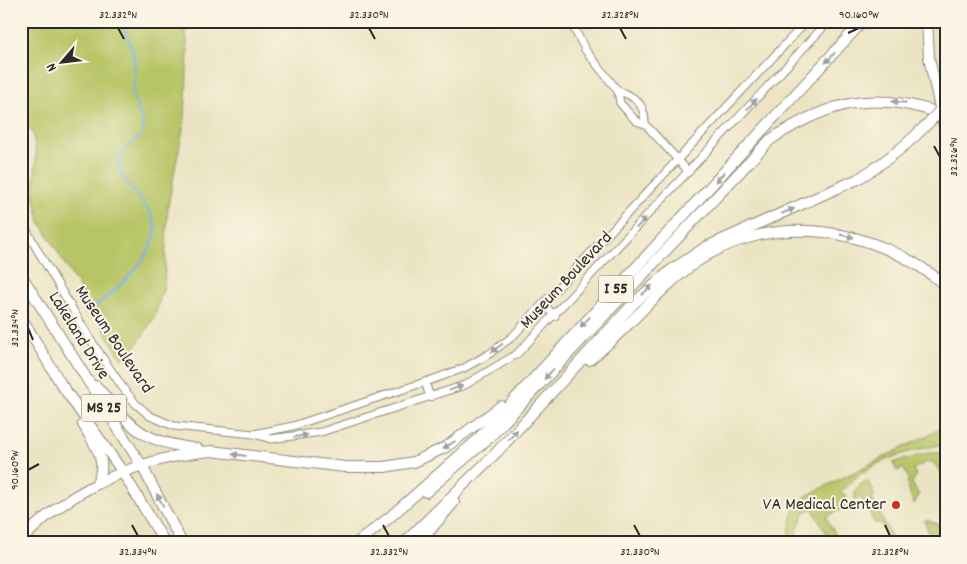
<svg xmlns="http://www.w3.org/2000/svg" width="967" height="564" font-family="Dekko,sans-serif">
	<style>
		.green { fill: #b8c566; stroke: #727848 }
		.lines { fill: none; stroke-linecap: round; stroke-linejoin: round }
		.stream { stroke: #76aee5; stroke-width: 2 }
		.minor-casing { stroke: #8b8877; stroke-width: 9 }
		.highway-casing { stroke: #8b8877; stroke-width: 12 }
		.minor { stroke: #fff; stroke-width: 7 }
		.highway { stroke: #fff; stroke-width: 10 }
		.highway-bridge-casing { stroke: #8b8877; stroke-width: 12; stroke-linecap: butt }
		.highway-bridge { stroke: #fff; stroke-width: 10 }
		.oneway { fill: #a0a0a0 }
		.ticks { fill: none; stroke: #2b2b2b; stroke-width: 2 }
		.poi-dot { fill: #c8321e; stroke: #fcf5e5; stroke-width: 2 }
		.labels { text-anchor: middle; dominant-baseline: central; stroke-width: 4; stroke-linejoin: round; paint-order: stroke }
		.shield { fill: #fcf5e5; stroke: #6a6863; stroke-width: 1 }
		.shield-label { font-size: 16px; font-weight: bold; fill: #2b2b2b }
		.street-label { font-size: 18px; fill: #2b2b2b; stroke: #fcf5e5 }
		.poi-label { font-size: 18px; fill: #2b2b2b; stroke: #fcf5e5; text-anchor: end }
		.neatline { fill: none; stroke: #2b2b2b; stroke-width: 2 }
		.ticks-label { font-size: 12px; text-anchor: middle; fill: #2b2b2b }
	</style>
	<rect width="100%" height="100%" fill="#fcf5e5"/>
	<filter id="ink" filterUnits="userSpaceOnUse"><feTurbulence type="fractalNoise" baseFrequency=".02" numOctaves="2"/><feDisplacementMap in="SourceGraphic" scale="10" xChannelSelector="R" yChannelSelector="G"/><feConvolveMatrix kernelMatrix="1 2 1 2 8 2 1 2 1" color-interpolation-filters="sRGB"/></filter>
	<filter id="wash" filterUnits="userSpaceOnUse"><feTurbulence type="fractalNoise" baseFrequency=".0096" numOctaves="4" result="noise"/><feDisplacementMap in="SourceGraphic" scale="20" xChannelSelector="R" yChannelSelector="G"/><feGaussianBlur stdDeviation="1.12" result="paint"/><feColorMatrix in="noise" values="0 0 0 0 0 0 0 0 0 0 0 0 0 0 0 0 0 1.4 0 .05"/><feComposite in="paint" operator="in"/></filter>
	<g filter="url(#wash)">
		<rect width="100%" height="100%" fill="#ebe4c3"/>
		<!-- green -->
		<g class="green">
			<path d="M 21,21 L 184,21 L 188,50 L 185,118 L 168,205 L 164,286 L 154,318 L 136,346 L 122,360 L 40,222 L 34,194 L 36,155 L 33,134 L 21,110 Z"/>
			<path d="M 946,426 L 946,444 C 917,449 882,457 858,476 C 851,480 849,487 841,491 L 843,495 L 845,494 L 845,499 L 849,505 L 826,517 L 840,543 L 832,543 L 812,508 L 804,513 L 792,543 L 787,543 L 793,513 L 806,496 Z"/>
			<path d="M 946,452 L 946,479 L 933,462 L 927,462 L 913,469 L 916,475 L 912,483 L 919,495 L 914,504 L 907,487 L 909,486 L 907,481 L 909,479 L 903,468 L 897,471 L 893,463 L 928,453 Z"/>
			<path d="M 867,481 L 874,491 L 872,492 L 875,497 L 872,499 L 895,543 L 885,543 L 883,540 L 888,537 L 880,522 L 875,524 L 861,497 L 856,501 C 852,494 859,483 867,481 Z"/>
			<path d="M 927,520 L 940,525 L 937,529 L 944,543 L 934,543 L 924,521 Z"/>
		</g>
		<g class="lines">
			<!-- stream -->
			<g class="stream">
				<path d="M 85,313 C 108,298 168,249 153,218 C 142,195 117,183 118,155 L 142,135 L 143,123 L 132,94 L 135,78 L 134,55 L 121,21"/>
				<path d="M 21,354 L 24,352"/>
			</g>
		</g>
	</g>
	<g filter="url(#ink)">
		<g class="lines">
			<defs>
				<g id="minor">
					<path d="M 570,21 L 586,51 L 618,91 L 620,103 L 636,121 L 645,124 L 689,172"/>
					<path d="M 618,91 C 636,96 645,105 645,124"/>
					<path d="M 21,210 L 26,229 L 38,251 L 92,342 L 123,388 L 136,404 L 150,416 L 174,426 L 254,434 L 271,439 L 321,432 L 465,385 L 517,354 L 829,21"/>
					<path d="M 544,305 L 555,316"/>
					<path d="M 425,382 L 430,397"/>
					<path d="M 254,434 L 293,426 L 437,378 L 464,368 L 489,354 L 512,337 L 807,21"/>
				</g>
				<g id="highway">
					<path d="M 927,21 L 929,58"/>
					<path d="M 21,275 L 142,466 L 182,543"/>
					<path d="M 21,317 L 61,384 L 122,471 L 165,543"/>
					<path d="M 589,360 C 627,330 656,291 695,263 C 771,209 878,227 946,286"/>
					<path d="M 96,386 C 134,429 139,441 198,449"/>
					<path d="M 83,424 C 94,445 109,460 97,483"/>
					<path d="M 426,492 L 490,437 L 770,140 C 830,100 876,90 945,115"/>
					<path d="M 21,541 C 67,489 143,457 211,451 L 345,467 L 384,467 L 414,462 L 446,447 L 501,406"/>
					<path d="M 357,543 L 390,517 L 476,441 L 863,21"/>
					<path d="M 404,543 L 496,453 L 634,303 L 670,271 L 706,247 L 858,179"/>
					<path d="M 419,543 L 454,502"/>
				</g>
			</defs>
			<!-- minor casing -->
			<use href="#minor" class="minor-casing"/>
			<!-- highway casing -->
			<use href="#highway" class="highway-casing"/>
			<!-- minor -->
			<use href="#minor" class="minor"/>
			<!-- highway -->
			<use href="#highway" class="highway"/>
			<defs>
				<g id="highway-bridge">
					<path d="M 929,58 L 946,135"/>
					<path d="M 858,179 C 892,158 921,134 946,103"/>
				</g>
			</defs>
			<!-- highway-bridge casing -->
			<use href="#highway-bridge" class="highway-bridge-casing"/>
			<!-- highway-bridge -->
			<use href="#highway-bridge" class="highway-bridge"/>
		</g>
		<!-- one-way arrows -->
		<defs><path id="oneway-solid" d="M-6-.8H1V-3.2L6.5 0L1 3.2V.8H-6Z" transform="scale(1.25)"/></defs>
		<g class="oneway">
			<use href="#oneway-solid" transform="translate(830 58) rotate(132)"/>
			<use href="#oneway-solid" transform="translate(899 102) rotate(-175)"/>
			<use href="#oneway-solid" transform="translate(752 104) rotate(-47)"/>
			<use href="#oneway-solid" transform="translate(720 177) rotate(133)"/>
			<use href="#oneway-solid" transform="translate(788 211) rotate(-22)"/>
			<use href="#oneway-solid" transform="translate(641 223) rotate(-47)"/>
			<use href="#oneway-solid" transform="translate(847 236) rotate(12)"/>
			<use href="#oneway-solid" transform="translate(647 290) rotate(-43)"/>
			<use href="#oneway-solid" transform="translate(585 322) rotate(133)"/>
			<use href="#oneway-solid" transform="translate(497 348) rotate(143)"/>
			<use href="#oneway-solid" transform="translate(549 374) rotate(133)"/>
			<use href="#oneway-solid" transform="translate(456 388) rotate(-20)"/>
			<use href="#oneway-solid" transform="translate(513 435) rotate(-47)"/>
			<use href="#oneway-solid" transform="translate(301 436) rotate(-9)"/>
			<use href="#oneway-solid" transform="translate(449 445) rotate(148)"/>
			<use href="#oneway-solid" transform="translate(239 455) rotate(-173)"/>
			<use href="#oneway-solid" transform="translate(160 500) rotate(-118)"/>
		</g>
	</g>
	<!-- ticks -->
	<path class="ticks" d="M 118,28 L 124,39M 369,28 L 375,39M 620,28 L 626,39M 848,33 L 859,28M 934,146 L 940,157M 28,328 L 33,340M 28,470 L 39,464M 132,525 L 138,536M 383,525 L 389,536M 634,525 L 640,536M 885,525 L 890,536"/>
	<!-- markers -->
	<circle class="poi-dot" cx="896" cy="505" r="5"/>
	<g class="labels">
		<!-- shield labels -->
		<g class="shield">
			<rect x="598.5" y="275.5" width="35" height="27" rx="4"/>
			<rect x="81.5" y="394.5" width="45" height="27" rx="4"/>
		</g>
		<g class="shield-label">
			<text x="616" y="289">I 55</text>
			<text x="104" y="408">MS 25</text>
		</g>
		<!-- street labels -->
		<g class="street-label">
			<text transform="translate(567 281) rotate(-47)">Museum Boulevard</text>
			<text transform="translate(78 336) rotate(58)">Lakeland Drive</text>
			<text transform="translate(113 340) rotate(56)">Museum Boulevard</text>
		</g>
		<!-- poi labels -->
		<g class="poi-label">
			<text x="886" y="505">VA Medical Center</text>
		</g>
	</g>
	<!-- margin -->
	<rect width="967" height="564" fill="none" stroke="#fcf5e5" stroke-width="55"/>
	<!-- north arrow -->
	<g transform="translate(62 62) rotate(242)" stroke="#fcf5e5" stroke-width="4" paint-order="stroke">
	<path d="M0-4L9 19L0 12L-9 19Z" fill="#2b2b2b"/>
	<text y="-8" font-size="14" font-weight="bold" text-anchor="middle" fill="#2b2b2b">N</text>
	</g>
	<rect x="28" y="28" width="912" height="508" class="neatline"/>
	<g class="ticks-label">
		<text x="118" y="18">32.332°N</text>
		<text x="369" y="18">32.330°N</text>
		<text x="620" y="18">32.328°N</text>
		<text x="859" y="18">90.160°W</text>
		<text transform="translate(953 157) rotate(-90)" y="4">32.326°N</text>
		<text transform="translate(14 328) rotate(-90)" y="4">32.334°N</text>
		<text transform="translate(14 470) rotate(-90)" y="4">90.160°W</text>
		<text x="138" y="555">32.334°N</text>
		<text x="389" y="555">32.332°N</text>
		<text x="640" y="555">32.330°N</text>
		<text x="890" y="555">32.328°N</text>
	</g>
</svg>
